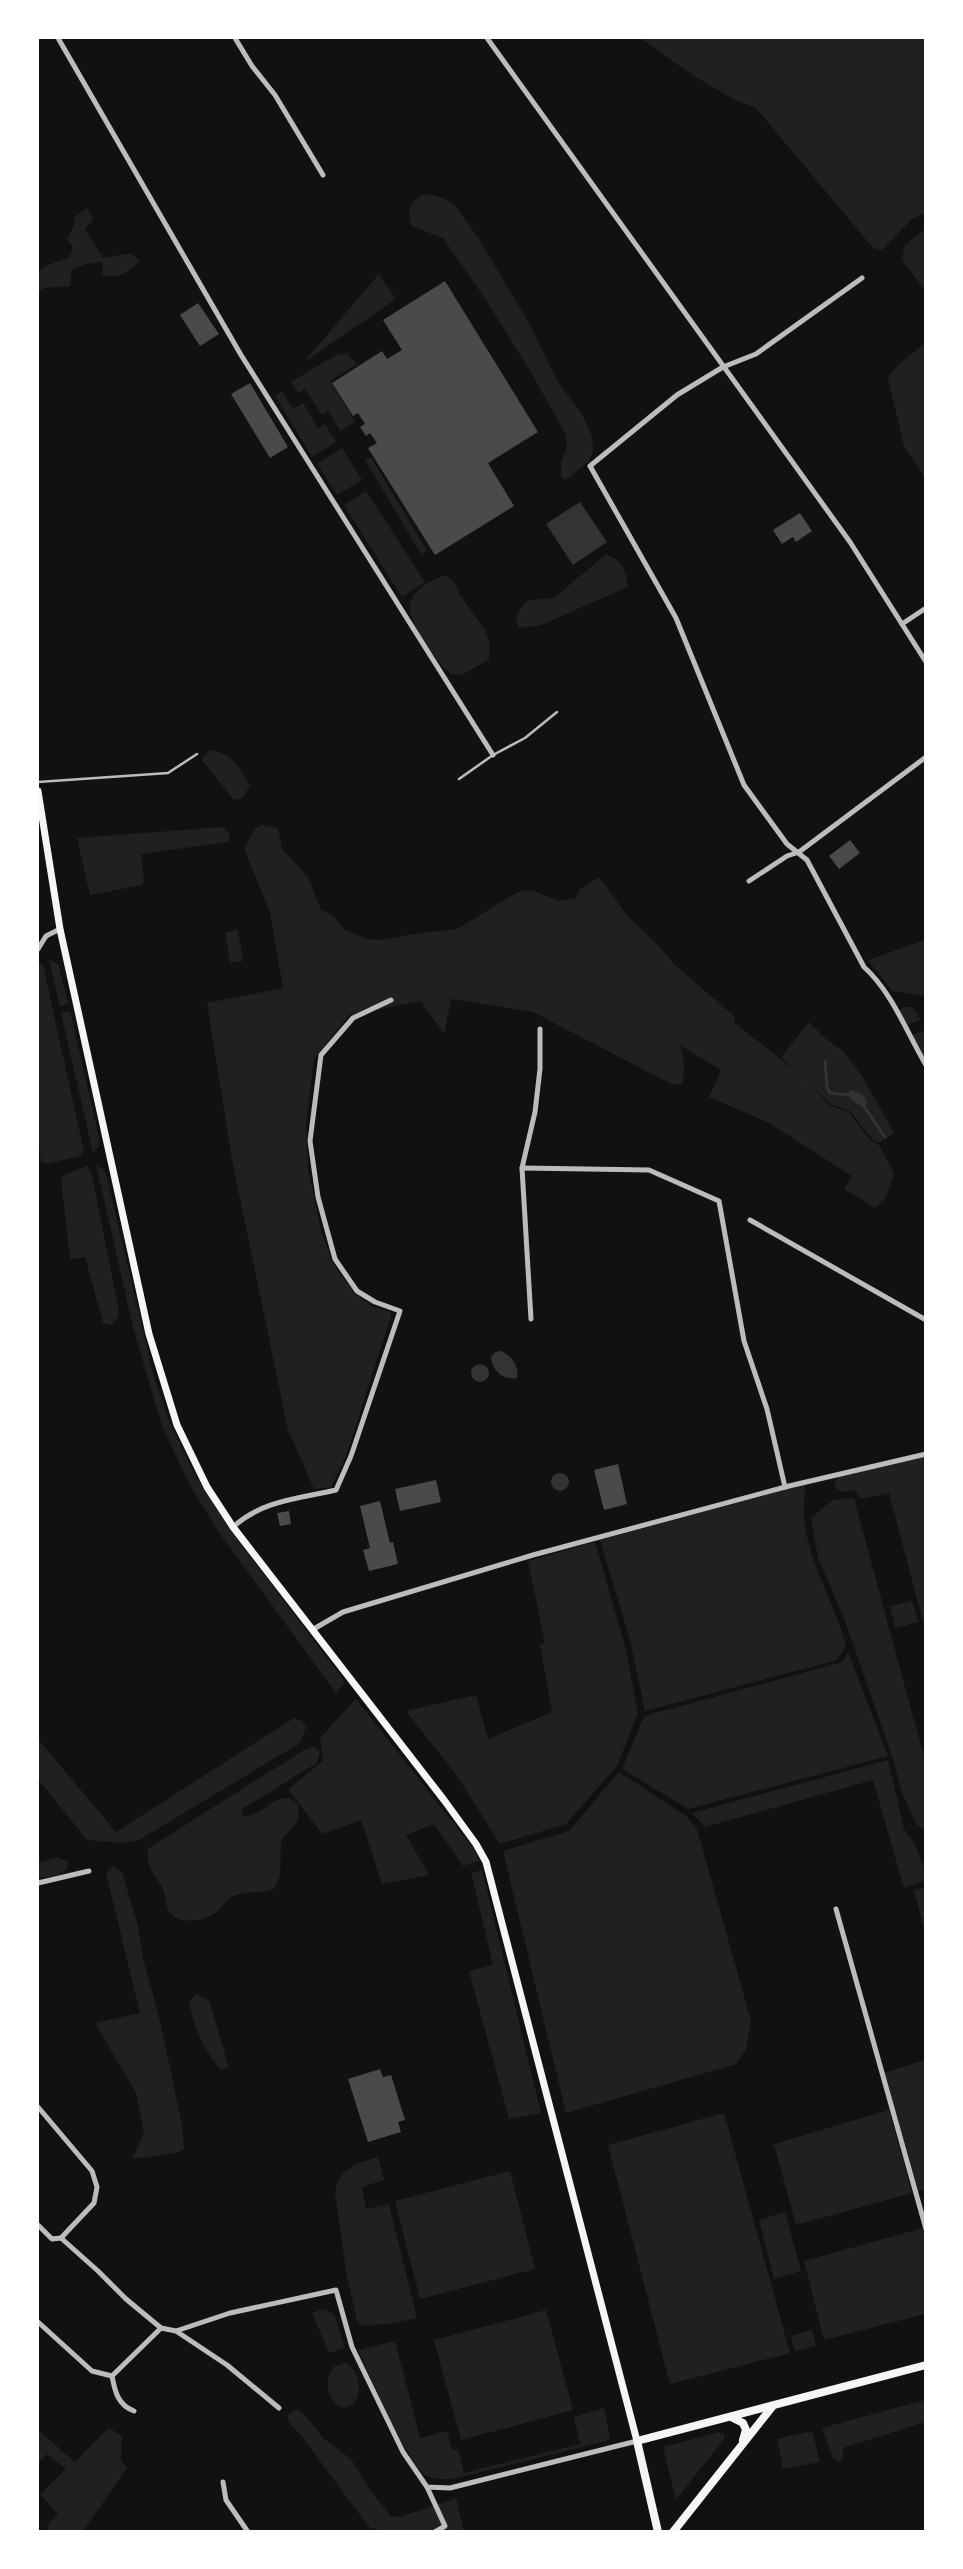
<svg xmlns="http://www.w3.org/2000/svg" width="963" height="2569" font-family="Ubuntu,sans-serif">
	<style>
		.green { fill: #202020 }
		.water { fill: #333 }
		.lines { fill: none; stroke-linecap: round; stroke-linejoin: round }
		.stream { stroke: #333; stroke-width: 3 }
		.building { fill: #4a4a4a }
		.service { stroke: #bcbcbc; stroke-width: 2.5 }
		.minor { stroke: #bcbcbc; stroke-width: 5 }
		.secondary { stroke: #f5f5f5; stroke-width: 7 }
		.primary { stroke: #f5f5f5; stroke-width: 8 }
	</style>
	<rect width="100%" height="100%" fill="#111"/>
	<!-- green -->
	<g class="green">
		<path d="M 640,38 L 925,38 L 925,216 L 923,214 L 912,219 L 882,250 L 873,248 L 755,107 L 735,100 L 694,76 Z"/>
		<path d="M 429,194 L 445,199 L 455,205 L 479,239 L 529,323 L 557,380 L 583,416 L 592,436 L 593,451 L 588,462 L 566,480 L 561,477 L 561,462 L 567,447 L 566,435 L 532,374 L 486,300 L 443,238 L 412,226 C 405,210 412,196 429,194 Z"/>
		<path d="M 87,208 L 93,219 L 85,229 L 103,258 L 130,253 L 140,261 C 127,272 119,280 102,274 L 103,262 L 87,264 L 72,269 L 70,286 L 44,288 L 38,292 C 37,287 36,280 38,275 C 41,265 60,261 69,258 L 73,247 L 67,240 L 74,225 L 75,217 Z"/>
		<path d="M 925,229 L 925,290 L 902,260 L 905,245 Z"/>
		<path d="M 379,274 L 396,299 L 303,363 Z"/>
		<path d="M 925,343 L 925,478 L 904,446 L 888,378 L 898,365 Z"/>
		<path d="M 347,353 L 357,364 L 330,381 L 355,422 L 340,431 L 328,411 L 322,415 L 305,389 L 298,393 L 291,382 L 336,355 Z"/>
		<path d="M 282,391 L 293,409 L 303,403 L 318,428 L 325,424 L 336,442 L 312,457 L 275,396 Z"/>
		<path d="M 342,448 L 362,480 L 337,495 L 317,464 Z"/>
		<path d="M 371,457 L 427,551 L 421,554 L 365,460 Z"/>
		<path d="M 366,491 L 425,582 L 402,597 L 344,505 Z"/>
		<path d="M 605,555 C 621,557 627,572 628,587 L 541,625 L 519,628 L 516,621 L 519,611 L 528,600 L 554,598 Z"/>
		<path d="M 445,575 L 455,583 L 460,595 L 485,630 L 489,642 L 489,659 L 462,675 L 451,674 C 438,663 403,619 411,600 C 417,587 432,580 445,575 Z"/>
		<path d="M 209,750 C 231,752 240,767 250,786 L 242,798 L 234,800 L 202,760 Z"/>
		<path d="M 261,825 L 278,828 L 282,849 L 308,877 L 321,910 L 332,915 L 345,930 L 367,939 L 382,940 L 413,934 L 457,929 L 518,892 L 532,890 L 559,901 L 575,899 L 579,890 L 599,877 L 629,918 L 655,942 L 674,964 L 734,1016 L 735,1023 L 797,1072 L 831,1106 L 849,1112 L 869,1139 L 879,1145 L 894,1173 L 886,1197 L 875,1208 L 844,1189 L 852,1176 L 769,1123 L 709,1097 L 721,1070 L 680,1045 L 684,1062 L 683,1083 L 673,1085 L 533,1012 L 451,999 L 444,1034 L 421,1001 L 349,1015 L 314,1059 L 306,1124 L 308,1169 L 321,1230 L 332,1262 L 355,1294 L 372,1306 L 392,1313 L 346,1456 L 331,1487 L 314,1489 L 288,1430 L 232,1160 L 207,1003 L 283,988 L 270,912 L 244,849 L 254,830 Z"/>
		<path d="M 223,827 L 230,834 L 228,842 L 141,854 L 144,881 L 142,885 L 90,895 L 77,838 Z"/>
		<path d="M 238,930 L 243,961 L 230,963 L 225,932 Z"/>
		<path d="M 925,940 L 925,996 L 892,991 L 868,960 Z"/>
		<path d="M 49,960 L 56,962 L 59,966 L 68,1004 L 60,1006 Z"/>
		<path d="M 41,963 L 43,965 L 84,1151 L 80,1156 L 46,1164 L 41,1162 L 38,1135 L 38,964 Z"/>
		<path d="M 904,1007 L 912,1007 L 921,1020 L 907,1025 L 898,1011 Z"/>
		<path d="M 70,1011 L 99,1137 L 99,1146 L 93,1153 L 61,1013 Z"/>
		<path d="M 809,1022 L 826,1039 L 844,1052 L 864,1079 L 894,1133 L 879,1143 L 870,1137 L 850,1111 L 832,1105 L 781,1057 Z"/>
		<path d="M 925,1030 L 925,1058 L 912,1035 Z"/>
		<path d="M 96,1165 L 103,1169 L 106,1174 L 153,1373 L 170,1423 L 196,1477 L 230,1530 L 343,1679 L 344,1684 L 336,1693 L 220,1534 L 188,1482 L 162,1426 L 134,1331 Z"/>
		<path d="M 87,1166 L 91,1171 L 119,1311 L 117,1319 L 111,1325 L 103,1323 L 85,1257 L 70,1259 L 61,1179 L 66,1174 Z"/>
		<path d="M 925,1456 L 925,1629 L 889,1493 L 861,1499 L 854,1490 L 841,1492 L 834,1486 L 838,1476 Z"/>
		<path d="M 805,1484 C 805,1495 803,1507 804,1518 C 808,1562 835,1603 846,1646 L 837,1660 L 645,1711 L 630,1640 L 600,1540 Z"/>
		<path d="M 854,1498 L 925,1761 L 925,1831 L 917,1825 L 902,1793 L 893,1759 L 844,1618 L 818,1558 L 811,1518 L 833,1500 Z"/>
		<path d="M 595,1542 L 625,1646 L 638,1713 L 617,1766 L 566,1824 L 500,1844 L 457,1776 L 406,1711 L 476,1695 L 488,1739 L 552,1712 L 540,1644 L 545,1643 L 528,1561 Z"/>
		<path d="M 912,1601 L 918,1622 L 895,1628 L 890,1606 Z"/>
		<path d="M 848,1652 L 888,1756 L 688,1809 L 622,1769 L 644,1716 L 843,1662 Z"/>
		<path d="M 356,1699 L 473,1848 L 480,1860 L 463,1866 L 434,1824 L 406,1835 L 429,1875 L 382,1884 L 361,1820 L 322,1834 L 288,1789 L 323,1761 L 320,1738 Z"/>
		<path d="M 294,1718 L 302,1721 L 306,1727 L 300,1743 L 139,1840 L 121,1843 L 87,1840 L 38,1779 L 38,1739 L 116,1832 Z"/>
		<path d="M 314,1747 L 320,1752 L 317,1763 L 242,1809 L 244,1816 C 262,1818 282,1783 298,1805 L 298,1820 L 281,1841 L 280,1876 L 274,1889 C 262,1893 248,1891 236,1895 C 224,1899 227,1902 220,1909 C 210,1920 181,1926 171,1914 C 164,1906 167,1892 159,1882 C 152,1874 144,1858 149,1848 L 304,1750 Z"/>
		<path d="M 888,1760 L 904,1829 L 915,1844 L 925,1870 L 925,1880 L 904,1888 L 873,1780 L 705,1827 L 692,1813 Z"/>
		<path d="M 619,1772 L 686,1816 L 697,1829 L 751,2021 L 746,2050 L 736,2064 L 566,2113 L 503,1851 L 569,1831 Z"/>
		<path d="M 57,1857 L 68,1862 L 67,1869 L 58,1875 L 38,1878 L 38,1863 Z"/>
		<path d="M 113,1867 L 122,1872 L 138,1926 L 143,1958 L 160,2021 L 182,2124 L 184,2149 L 176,2153 L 132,2159 L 144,2133 L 136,2093 L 95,2023 L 140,2013 L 106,1873 Z"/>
		<path d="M 482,1870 L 541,2113 L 509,2119 L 469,1971 L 493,1965 L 471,1873 Z"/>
		<path d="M 925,1887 L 926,1887 L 925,1931 L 914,1891 Z"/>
		<path d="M 196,1994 L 209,2000 L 229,2068 L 221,2070 C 204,2051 194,2027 189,2002 Z"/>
		<path d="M 925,2060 L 925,2190 L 917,2192 L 883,2073 Z"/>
		<path d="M 889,2110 L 912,2193 L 796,2225 L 774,2144 Z"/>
		<path d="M 724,2113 L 790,2353 L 670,2384 L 608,2145 Z"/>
		<path d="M 378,2157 L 384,2180 L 362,2187 L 366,2209 L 389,2204 L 417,2318 L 387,2324 L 362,2326 L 357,2321 L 346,2272 L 335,2192 C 340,2166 356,2164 378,2157 Z"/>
		<path d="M 510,2171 L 535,2269 L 420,2299 L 395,2201 Z"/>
		<path d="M 785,2212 L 801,2271 L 774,2279 L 759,2220 Z"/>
		<path d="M 923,2228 L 926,2237 L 925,2314 L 824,2340 L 804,2261 Z"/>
		<path d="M 323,2309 L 334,2314 L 345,2348 L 329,2353 L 312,2313 Z"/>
		<path d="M 546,2310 L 573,2410 L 461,2440 L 434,2340 Z"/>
		<path d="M 812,2330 L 816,2346 L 795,2351 L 791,2336 Z"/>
		<path d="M 395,2341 L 420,2438 L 447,2431 L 452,2450 L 458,2449 L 464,2473 L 580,2444 L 574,2417 L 604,2408 L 610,2438 L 606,2441 L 452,2479 C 443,2479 434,2480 426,2475 C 407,2463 370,2375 358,2350 Z"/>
		<path d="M 346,2363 C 363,2372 365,2406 342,2408 C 326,2401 323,2377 335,2366 Z"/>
		<path d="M 925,2400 L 925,2422 L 843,2448 L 843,2460 L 840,2462 L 833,2458 L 822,2428 Z"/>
		<path d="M 296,2409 L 304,2414 L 324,2439 L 351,2459 L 372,2493 L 391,2516 L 400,2517 L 456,2498 L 464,2531 L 385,2532 L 369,2527 L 300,2434 L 290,2424 L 287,2416 Z"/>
		<path d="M 109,2428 L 122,2436 L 121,2460 L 127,2468 L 83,2531 L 48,2531 L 47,2525 L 58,2514 L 40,2494 L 66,2469 L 47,2454 L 38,2464 L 38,2430 L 75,2462 Z"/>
		<path d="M 812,2431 L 820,2462 L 783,2469 L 777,2439 Z"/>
		<path d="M 719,2432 L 724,2434 L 724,2439 L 676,2500 L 663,2447 Z"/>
	</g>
	<!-- water -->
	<g class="water">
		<path d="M 580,502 L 607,542 L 573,565 L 546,524 Z"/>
		<path d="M 852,1090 L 864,1096 L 867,1104 L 865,1108 L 852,1100 L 847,1093 Z"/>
		<path d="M 500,1351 C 512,1355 519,1366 517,1378 C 503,1381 492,1370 491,1357 L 495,1352 Z"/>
		<circle cx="480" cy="1373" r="9"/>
		<circle cx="560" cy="1482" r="9"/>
	</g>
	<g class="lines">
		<!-- stream -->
		<g class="stream">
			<path d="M 925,770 L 926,771"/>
			<path d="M 825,1061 L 827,1087 L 830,1093 L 851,1095"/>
			<path d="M 863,1105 L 885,1137"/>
		</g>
	</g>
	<!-- building -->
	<g class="building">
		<path d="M 445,281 L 538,432 L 488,463 L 514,506 L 435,555 L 368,448 L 377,443 L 370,433 L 366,436 L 360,427 L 365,424 L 358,413 L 353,416 L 332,383 L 382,351 L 387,359 L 402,350 L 383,320 Z"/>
		<path d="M 198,303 L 219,334 L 200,346 L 180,315 Z"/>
		<path d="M 250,383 L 288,447 L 270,458 L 231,394 Z"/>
		<path d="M 800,513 L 812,531 L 796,542 L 793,537 L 782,544 L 773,530 Z"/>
		<path d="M 850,840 L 860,853 L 839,869 L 829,856 Z"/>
		<path d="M 618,1464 L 627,1504 L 604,1510 L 594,1470 Z"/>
		<path d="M 436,1480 L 441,1502 L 400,1511 L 395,1489 Z"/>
		<path d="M 380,1501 L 390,1543 L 393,1542 L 398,1564 L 369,1571 L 363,1550 L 370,1548 L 360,1506 Z"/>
		<path d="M 289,1511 L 291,1524 L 280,1526 L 277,1513 Z"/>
		<path d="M 380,2069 L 383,2077 L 391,2075 L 405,2120 L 398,2122 L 401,2132 L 368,2142 L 348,2079 Z"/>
	</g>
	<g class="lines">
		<!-- service -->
		<g class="service">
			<path d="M 459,779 L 493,755 L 525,738 L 557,712"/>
			<path d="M 38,782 L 168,773 L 197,754"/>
		</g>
		<!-- minor -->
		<g class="minor">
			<path d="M 58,38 L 241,355 L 493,755"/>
			<path d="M 235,38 L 252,66 L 275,95 L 323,175"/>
			<path d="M 487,38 L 850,542 L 926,662"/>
			<path d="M 862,278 L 756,354 L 723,367 L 677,395 L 590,466 L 676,618 L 744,785 L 787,844 L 807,860 L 864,967 C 892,992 907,1033 926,1065"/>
			<path d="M 902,624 L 926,608"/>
			<path d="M 749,881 L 787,856 L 799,852 L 926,757"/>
			<path d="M 38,949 L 46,936 L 60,929"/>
			<path d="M 522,1168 L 649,1170 L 719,1201 L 744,1341 L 767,1409 L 785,1487"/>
			<path d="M 750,1220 L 926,1320"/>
			<path d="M 531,1319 L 522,1168 L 535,1112 L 540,1069 L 540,1029"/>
			<path d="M 233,1527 C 263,1500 298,1499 336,1490 L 351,1456 L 400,1311 L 375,1302 L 357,1291 L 335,1259 L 318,1197 L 310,1141 L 321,1055 L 353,1018 L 391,1000"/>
			<path d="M 312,1630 L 343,1612 L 533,1555 L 789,1486 L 926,1454"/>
			<path d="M 38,1883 L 89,1871"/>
			<path d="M 836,1909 L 926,2229"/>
			<path d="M 38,2107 L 92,2171 L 97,2187 L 94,2203 L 61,2238"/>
			<path d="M 38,2225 L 52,2239 L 61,2238 L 98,2271 L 126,2299 L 161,2328 L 176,2331 L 227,2365 L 279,2408"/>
			<path d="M 38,2322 L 92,2371 L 112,2376 C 115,2392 118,2405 134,2411"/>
			<path d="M 176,2331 L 230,2313 L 336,2290 L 352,2347 L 403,2452 L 427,2487 L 450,2488 L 637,2441"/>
			<path d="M 112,2376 L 161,2328"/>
			<path d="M 223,2482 L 226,2500 L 248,2532"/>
			<path d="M 427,2487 L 445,2526 L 435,2532"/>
		</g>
		<!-- secondary -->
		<path class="secondary" d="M 38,791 L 60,929 L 149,1334 L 177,1425 L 207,1487 L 233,1527 L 444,1800 L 476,1844 L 486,1862 L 637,2441"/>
		<!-- primary -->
		<g class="primary">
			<path d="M 731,2417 L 743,2423 L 746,2430 L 743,2440"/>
			<path d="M 658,2532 L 637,2441 L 926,2365"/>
			<path d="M 673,2532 L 772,2407"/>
		</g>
	</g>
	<!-- border -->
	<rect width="963" height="2569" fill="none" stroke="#ffffff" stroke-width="78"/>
</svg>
